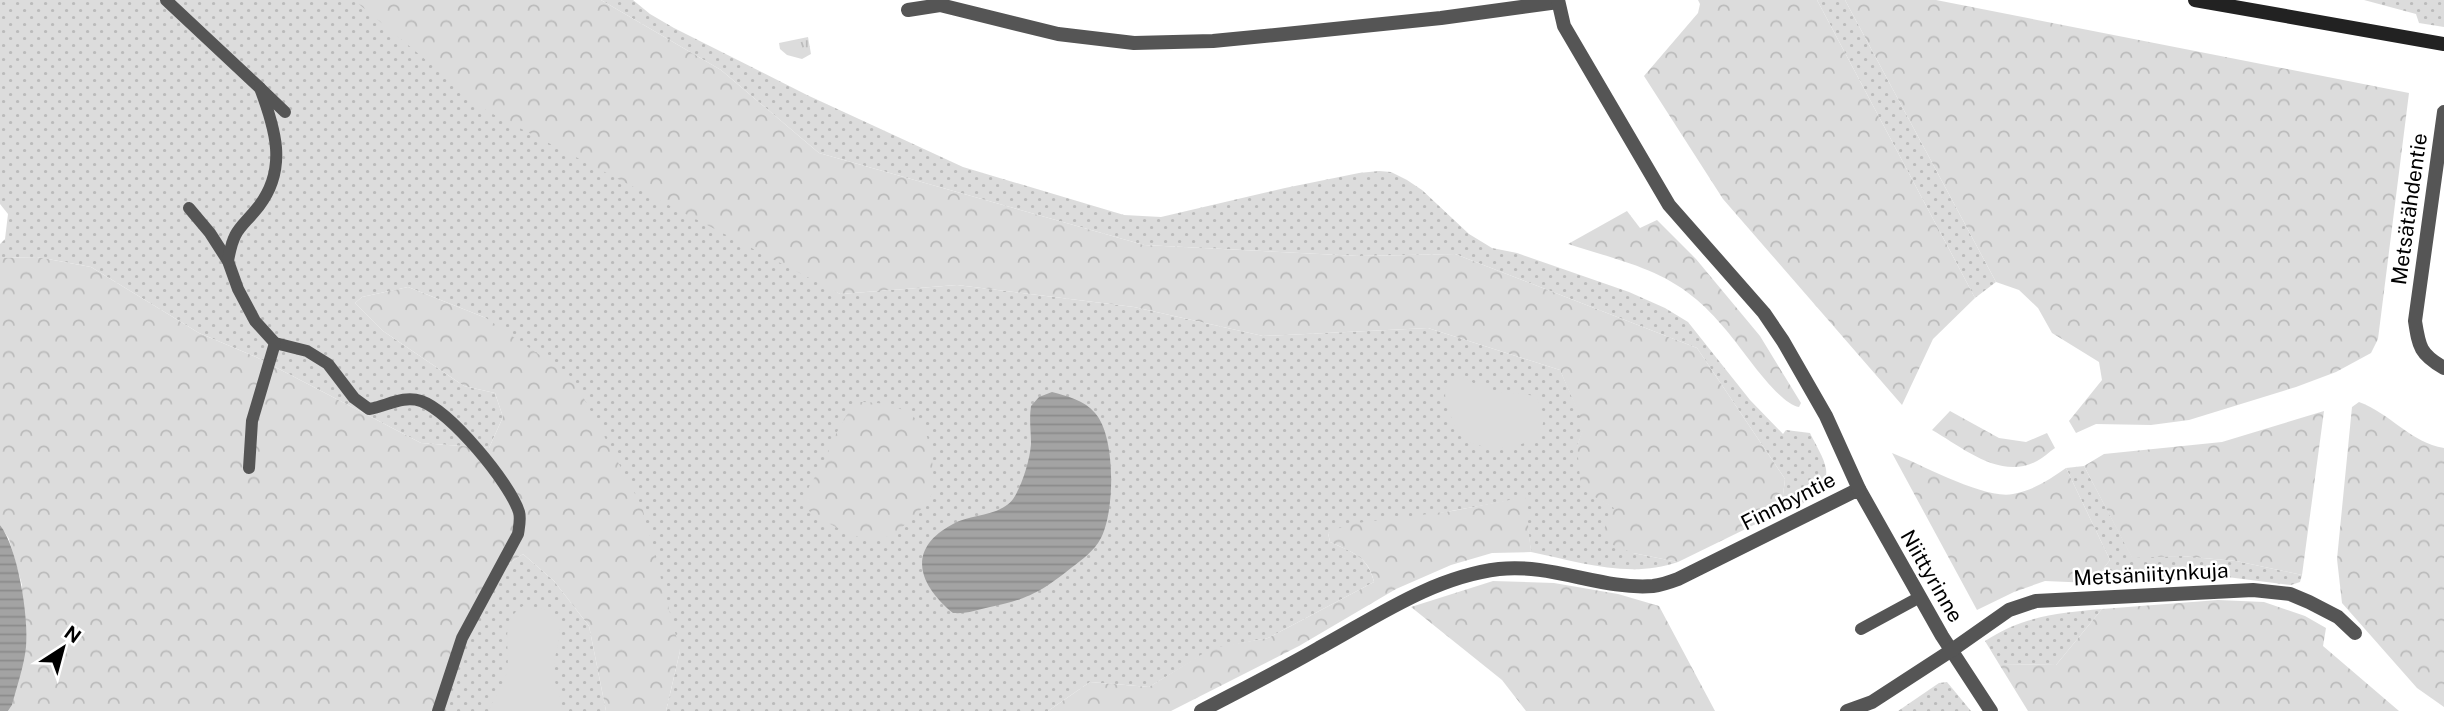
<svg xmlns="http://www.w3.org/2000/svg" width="2444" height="711" font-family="'Public Sans',sans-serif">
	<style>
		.grass { fill: url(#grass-dots) }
		.forest { fill: url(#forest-crowns) }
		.park { fill: url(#park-tufts) }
		.pitch { fill: #dcdcdc }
		.water { fill: url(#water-rules) }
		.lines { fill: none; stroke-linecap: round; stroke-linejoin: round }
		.service { stroke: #555; stroke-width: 12 }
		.minor { stroke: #555; stroke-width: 14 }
		.tertiary { stroke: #555; stroke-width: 14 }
		.secondary { stroke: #222; stroke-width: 14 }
		.labels { text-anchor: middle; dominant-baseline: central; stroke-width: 5; stroke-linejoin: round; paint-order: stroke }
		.street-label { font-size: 21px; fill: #000; stroke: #fff }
	</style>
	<defs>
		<pattern id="grass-dots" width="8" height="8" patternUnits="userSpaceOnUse" patternTransform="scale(1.75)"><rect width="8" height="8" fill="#dcdcdc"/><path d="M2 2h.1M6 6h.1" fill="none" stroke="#bbb" stroke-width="1.8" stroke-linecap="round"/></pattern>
		<pattern id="forest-crowns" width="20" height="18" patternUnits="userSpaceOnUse" patternTransform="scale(1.75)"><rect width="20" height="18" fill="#dcdcdc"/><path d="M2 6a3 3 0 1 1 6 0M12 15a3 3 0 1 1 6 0" fill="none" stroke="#bbb"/></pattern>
		<pattern id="park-tufts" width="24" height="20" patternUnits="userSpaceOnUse" patternTransform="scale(1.75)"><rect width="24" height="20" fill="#dcdcdc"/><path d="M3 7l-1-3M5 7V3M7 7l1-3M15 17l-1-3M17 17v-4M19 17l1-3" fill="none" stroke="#bbb"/></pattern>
		<pattern id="water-rules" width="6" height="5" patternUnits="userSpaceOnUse" patternTransform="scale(1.75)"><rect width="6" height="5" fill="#a3a3a3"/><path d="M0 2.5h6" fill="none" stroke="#8b8b8b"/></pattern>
	</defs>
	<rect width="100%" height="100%" fill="#fff"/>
	<!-- grass -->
	<g class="grass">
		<path d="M 0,0 L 355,0 L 840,294 L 957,285 L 1134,307 L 1263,336 L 1428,328 L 1560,370 L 1585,426 L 1577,446 L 1603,501 L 1615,508 L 1633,553 L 1678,562 C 1630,579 1579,562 1531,552 L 1524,498 L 1328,533 L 1330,542 C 1352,552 1368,556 1374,582 L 1268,638 L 1212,649 L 1149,687 L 1090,682 L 1048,711 L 666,711 L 680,651 L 486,318 L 408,287 L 362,297 L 355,303 L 383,331 L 464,386 L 495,393 L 503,417 L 489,448 L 421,443 L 256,357 L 199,333 L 91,267 L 37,257 L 0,258 L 0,244 L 5,239 L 8,214 L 0,204 Z"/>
		<path d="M 601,0 L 633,0 L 650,14 L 674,28 L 807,95 L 963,167 L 1124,215 L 1161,217 L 1285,188 L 1359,173 L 1379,171 L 1391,172 L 1407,180 L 1422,190 L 1469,234 L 1492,248 L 1517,253 L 1629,292 L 1665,308 L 1688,322 L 1750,400 L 1783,434 L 1786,430 L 1810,433 C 1815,444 1824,457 1826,469 C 1830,498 1787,511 1766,519 L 1782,504 L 1785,479 L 1697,348 L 1455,254 L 1359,256 L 1144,245 L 819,153 L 721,70 Z"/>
		<path d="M 1817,0 L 1845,0 L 1996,282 L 1975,298 Z"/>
		<path d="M 2364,0 L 2444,0 L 2444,27 L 2419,23 L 2416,14 Z"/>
		<path d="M 2084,466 L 2132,557 L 2181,556 L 2236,561 L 2302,575 L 2300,582 L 2291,585 L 2227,577 L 2092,583 L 2110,560 L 2066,468 Z"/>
		<path d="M 523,554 L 554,581 L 589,626 L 606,711 L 432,711 L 490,576 Z"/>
		<path d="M 2102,609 L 2056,665 L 1999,664 L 1985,641 C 2023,616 2058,613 2102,609 Z"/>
		<path d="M 1947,682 L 1971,711 L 1898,711 L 1939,683 Z"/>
	</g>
	<!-- forest -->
	<g class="forest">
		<path d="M 354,0 L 601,0 L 721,70 L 819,153 L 1144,245 L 1359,256 L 1455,254 L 1697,348 L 1785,479 L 1782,504 L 1766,519 L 1678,562 L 1633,553 L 1613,545 L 1604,529 L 1614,508 L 1581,489 L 1577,446 L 1584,426 L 1560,370 L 1428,328 L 1263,336 L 1134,307 L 957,285 L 840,294 L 487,111 Z"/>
		<path d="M 1698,0 L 1817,0 L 1975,298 L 1933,339 L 1902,405 L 1723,199 L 1644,76 L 1698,13 L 1700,4 Z"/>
		<path d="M 1845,0 L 1936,0 L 2409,93 L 2378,339 L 2371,353 L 2336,372 L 2296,387 L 2189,420 L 2151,425 L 2096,424 L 2076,433 L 2069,421 L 2102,380 L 2099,362 L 2052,333 L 2038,308 L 2019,290 L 1996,282 Z"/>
		<path d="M 1627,211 L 1640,228 L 1657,220 L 1696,259 L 1760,336 L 1801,403 L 1799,407 C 1777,403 1742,348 1726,330 C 1716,318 1704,305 1692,296 C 1657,267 1610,258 1568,244 Z"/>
		<path d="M 37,257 L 91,267 L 199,333 L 256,357 L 421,443 L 489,448 L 503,417 L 495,393 L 464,386 L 383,331 L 355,303 L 362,297 L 408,287 L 486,318 L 573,378 L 642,507 L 680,651 L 666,711 L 606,711 L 589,626 L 554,581 L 523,554 L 490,576 L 432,711 L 8,711 L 12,705 L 22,585 L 9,539 L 0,525 L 0,258 Z"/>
		<path d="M 858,402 C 886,402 914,407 926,434 C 931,447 936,480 932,493 C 926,508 897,535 881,539 C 864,543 845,531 830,524 C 822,520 808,514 806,505 C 802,489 818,476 824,462 C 834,440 840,419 858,402 Z"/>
		<path d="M 2359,402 C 2390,413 2411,443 2444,448 L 2444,707 L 2417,688 L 2342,603 L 2337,559 L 2352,407 Z"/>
		<path d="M 1950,411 L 1999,438 L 2026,442 L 2047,433 L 2055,448 C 2049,452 2043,458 2037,461 C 2001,481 1962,447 1932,430 Z"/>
		<path d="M 2324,411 L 2302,575 L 2236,561 L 2181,556 L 2132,558 L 2084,466 L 2104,454 L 2222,442 Z"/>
		<path d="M 1892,453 C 1921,464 1985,500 2013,494 C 2034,490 2049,480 2066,468 L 2110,560 L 2092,583 L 2045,581 L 2014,592 L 1977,610 Z"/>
		<path d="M 1525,497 L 1531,552 L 1492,553 L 1451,565 L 1396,589 L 1299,646 L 1171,711 L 1048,711 L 1090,682 L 1149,687 L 1212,648 L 1268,638 L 1374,582 C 1369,557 1352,552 1330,542 L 1328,533 L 1349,524 L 1452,511 Z"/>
		<path d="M 1493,581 L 1554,583 L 1618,594 L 1659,606 L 1715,711 L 1526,711 L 1502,680 L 1411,607 Z"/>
		<path d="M 2218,600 L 2264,602 L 2305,616 L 2326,628 L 2323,646 L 2399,711 L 2028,711 L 1999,664 L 2056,665 L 2102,609 Z"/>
	</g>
	<!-- park -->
	<path class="park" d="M 808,37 L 811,54 L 802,59 L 787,55 L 780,49 L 779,43 Z"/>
	<!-- pitch -->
	<g class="pitch">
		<path d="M 1461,376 C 1473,383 1485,390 1500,392 C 1512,394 1523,393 1535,396 C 1571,447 1483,463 1459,433 C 1454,428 1452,420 1450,413 C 1446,401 1443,397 1447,383 L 1454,377 Z"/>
		<path d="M 523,606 C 581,610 553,639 554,673 C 554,686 562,698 562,711 L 489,711 C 493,697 504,686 507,671 C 511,647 498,622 523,606 Z"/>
	</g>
	<!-- water -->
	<g class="water">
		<path d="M 1052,392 C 1067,396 1084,400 1095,413 C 1116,436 1115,511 1101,538 C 1094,551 1083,559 1071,568 C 1041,592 1028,599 990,607 C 977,610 967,614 953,613 C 918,584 906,549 953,524 C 972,513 1003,517 1015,496 C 1023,482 1030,459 1031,444 C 1031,431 1029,419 1031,406 L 1039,397 Z"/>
		<path d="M 0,525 C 18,548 29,618 26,647 C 24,666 17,686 12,705 L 8,711 L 0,711 Z"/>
	</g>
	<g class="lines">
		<!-- service -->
		<g class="service">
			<path d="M 166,0 L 260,88"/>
			<path d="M 189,208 L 210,233 L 228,261 L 238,289 L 255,321 L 275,343 L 307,351 L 328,364 L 354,398 L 369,409 C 387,406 403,395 421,401 C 450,411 510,483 519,512 C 521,519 519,527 518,534 L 462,638 L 438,711"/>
			<path d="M 228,261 C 234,227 240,230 259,206 C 288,168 275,128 260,88 L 285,112"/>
			<path d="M 249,468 L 252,421 L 275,343"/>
			<path d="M 1861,629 L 1920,597"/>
		</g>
		<!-- minor -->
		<g class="minor">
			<path d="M 908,10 L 940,5 L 1058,34 L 1134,43 L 1213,41 L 1305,32 L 1441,18 L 1558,2"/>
			<path d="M 2444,112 L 2415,321 C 2419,347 2420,354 2444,368"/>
			<path d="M 1201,711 C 1241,690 1281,670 1319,648 C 1376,617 1433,577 1499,569 C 1551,563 1602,590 1653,586 C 1661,585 1670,582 1678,579 L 1859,489 L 1942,636 L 1991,711"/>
			<path d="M 1847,711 L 1872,702 L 1952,650 L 2009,610 L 2036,601 L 2253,590 L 2290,594 L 2309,602 L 2338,617 L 2355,633"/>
		</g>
		<!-- tertiary -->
		<path class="tertiary" d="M 1558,0 L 1564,26 L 1669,205 L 1764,313 L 1783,341 L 1826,416 L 1859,489"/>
		<!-- secondary -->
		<path class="secondary" d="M 2195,0 L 2444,44"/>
	</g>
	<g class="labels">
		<!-- street labels -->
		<g class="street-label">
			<text transform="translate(2409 209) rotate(-82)">Metsätähdentie</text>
			<text transform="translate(1788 501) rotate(-27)">Finnbyntie</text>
			<text transform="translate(2151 574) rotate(-3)">Metsäniitynkuja</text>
			<text transform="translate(1932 576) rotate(60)">Niittyrinne</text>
		</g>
	</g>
	<!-- north arrow -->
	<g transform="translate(63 648) rotate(36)" stroke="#ffffff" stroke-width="5" paint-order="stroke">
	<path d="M0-5L12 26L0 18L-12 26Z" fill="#000000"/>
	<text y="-10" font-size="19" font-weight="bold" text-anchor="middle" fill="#000000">N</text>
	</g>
</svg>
